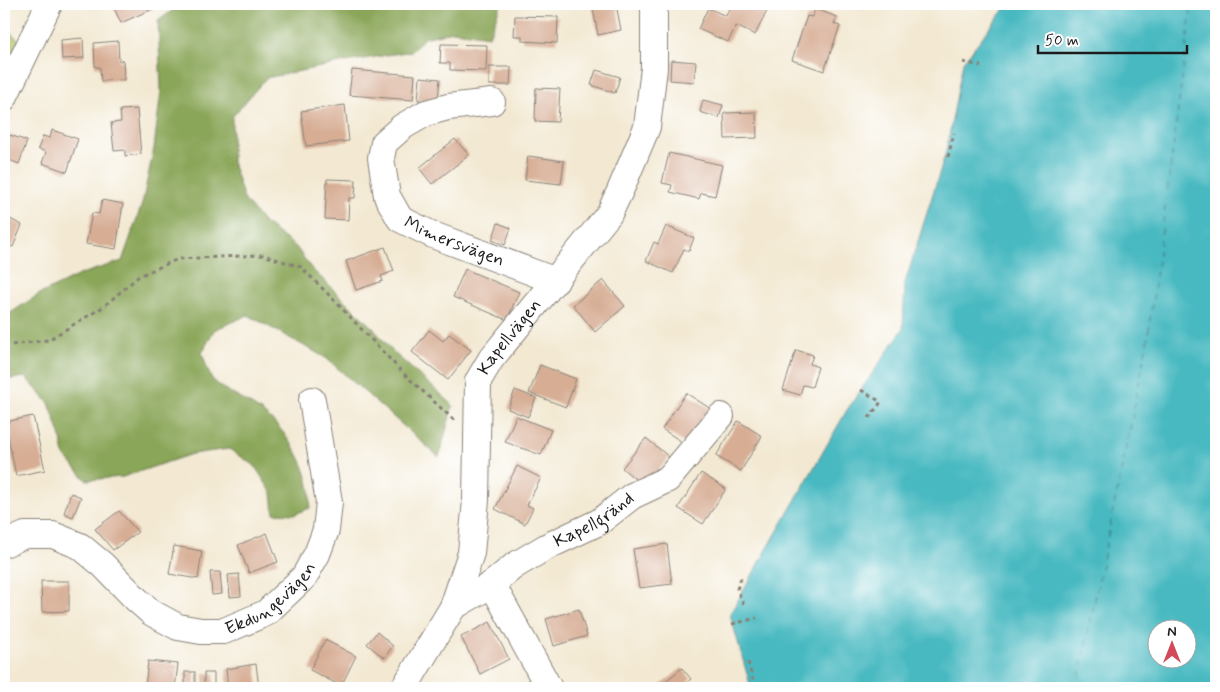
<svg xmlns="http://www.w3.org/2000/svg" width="1220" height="692" font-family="Mynerve,sans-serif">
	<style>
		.green { fill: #aebf62; stroke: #656e3f }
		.forest { fill: #8aa658; stroke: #53613a }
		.water { fill: #4ab9c1; stroke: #336a6e; fill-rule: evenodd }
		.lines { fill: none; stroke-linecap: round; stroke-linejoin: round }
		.ferry { stroke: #316366; stroke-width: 1; stroke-dasharray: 6 5; stroke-linecap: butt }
		.building { fill: #d7ad94 }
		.minor-casing { stroke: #888278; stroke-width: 28 }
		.path { stroke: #888278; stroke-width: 3; stroke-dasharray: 4 4; stroke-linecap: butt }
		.minor { stroke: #fff; stroke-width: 26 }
		.labels { text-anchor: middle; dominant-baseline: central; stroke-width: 5; stroke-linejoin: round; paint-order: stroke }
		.street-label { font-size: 18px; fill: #1c1c1c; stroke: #fff }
	</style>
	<rect width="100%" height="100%" fill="#fff"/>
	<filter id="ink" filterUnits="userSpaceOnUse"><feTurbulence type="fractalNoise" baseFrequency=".02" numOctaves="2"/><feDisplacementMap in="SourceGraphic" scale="10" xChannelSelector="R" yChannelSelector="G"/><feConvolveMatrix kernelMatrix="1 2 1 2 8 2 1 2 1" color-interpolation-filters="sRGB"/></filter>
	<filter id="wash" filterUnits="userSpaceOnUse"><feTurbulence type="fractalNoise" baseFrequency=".0096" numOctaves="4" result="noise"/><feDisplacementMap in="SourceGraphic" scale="20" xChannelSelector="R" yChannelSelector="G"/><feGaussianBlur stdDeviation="1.12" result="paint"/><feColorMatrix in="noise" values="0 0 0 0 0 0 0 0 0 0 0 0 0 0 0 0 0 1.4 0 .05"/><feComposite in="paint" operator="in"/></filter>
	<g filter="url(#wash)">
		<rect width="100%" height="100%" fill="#f3e9d3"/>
		<!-- green -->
		<path class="green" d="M 4,28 L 19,40 L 4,73 Z"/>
		<!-- forest -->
		<path class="forest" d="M 181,4 L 501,4 L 489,36 L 453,31 L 424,38 L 412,51 L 345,62 L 266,78 L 232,117 L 232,162 L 244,199 L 263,222 L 296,247 L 311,268 L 373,328 L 393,352 L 453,405 L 439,457 L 326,358 L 248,315 L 214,330 L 202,353 C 205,360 208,375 214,381 C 228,394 253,403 268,417 C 293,438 314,476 310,508 L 295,514 L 274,513 L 272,493 L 254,465 L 229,449 L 192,454 L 123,477 L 86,480 L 64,455 L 60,434 L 49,403 L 25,377 L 4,380 L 4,317 L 38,295 L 81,274 L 122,261 L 142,204 L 154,148 L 161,90 L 158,21 Z"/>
		<!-- water -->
		<path class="water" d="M 1008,4 L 1216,4 L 1216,688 L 751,688 L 730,614 L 847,410 L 903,329 L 905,283 L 946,152 L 963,62 ZM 1158,630 L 1188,630 L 1188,660 L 1158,660 Z"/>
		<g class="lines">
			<!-- ferry -->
			<path class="ferry" d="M 1077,688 L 1147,344 L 1192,4"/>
		</g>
		<g id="blocks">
			<!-- building -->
			<g class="building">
				<path d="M 112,4 L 161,4 L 161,5 L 121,23 Z"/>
				<path d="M 592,4 L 616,4 L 621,30 L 598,35 Z"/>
				<path d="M 731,4 L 753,4 L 767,11 L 755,35 L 736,26 L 728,42 L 698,29 L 708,8 L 726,16 Z"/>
				<rect x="842" y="4" width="25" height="4"/>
				<path d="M 815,9 L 837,17 L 834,24 L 840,26 L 824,71 L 792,60 L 807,16 L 812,17 Z"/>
				<path d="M 515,16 L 558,17 L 557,43 L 522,41 L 522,36 L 514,36 Z"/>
				<path d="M 83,38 L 84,58 L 62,59 L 61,40 Z"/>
				<path d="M 118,41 L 119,61 L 123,60 L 124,80 L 101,81 L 100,67 L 95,67 L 94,43 Z"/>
				<path d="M 441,44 L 487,45 L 486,71 L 450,70 L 450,63 L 440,63 Z"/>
				<path d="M 671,60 L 696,62 L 694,82 L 670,80 Z"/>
				<path d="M 489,67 L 511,67 L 510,85 L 489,85 Z"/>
				<path d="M 352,70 L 415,75 L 413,100 L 349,95 Z"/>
				<path d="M 596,70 L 620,77 L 615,93 L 591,85 Z"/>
				<path d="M 420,77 L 440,79 L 438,101 L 418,100 Z"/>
				<path d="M 536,88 L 560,89 L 558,122 L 535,121 Z"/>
				<path d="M 703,100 L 723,105 L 719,118 L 700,112 Z"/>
				<path d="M 345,105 L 349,141 L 306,146 L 301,111 Z"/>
				<path d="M 137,109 L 141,154 L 125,156 L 125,150 L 114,151 L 111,123 L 121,122 L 120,110 Z"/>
				<path d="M 756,112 L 757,138 L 725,139 L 724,113 Z"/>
				<path d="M 52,130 L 78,139 L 67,172 L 42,163 L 46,152 L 38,149 L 43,136 L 50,138 Z"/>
				<path d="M 10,135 L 27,141 L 19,164 L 4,158 L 4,152 Z"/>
				<path d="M 455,139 L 469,155 L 432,184 L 419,168 Z"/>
				<path d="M 669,153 L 722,165 L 715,196 L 701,193 L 699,199 L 670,192 L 672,185 L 662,183 Z"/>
				<path d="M 528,156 L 564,161 L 561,184 L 525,180 Z"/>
				<path d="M 327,179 L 356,180 L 355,198 L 349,198 L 348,220 L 325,219 Z"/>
				<path d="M 102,200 L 123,204 L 116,249 L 86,244 L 92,213 L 99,214 Z"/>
				<path d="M 4,216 L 22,225 L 13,247 L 4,243 Z"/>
				<path d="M 498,223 L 511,228 L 505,245 L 492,240 Z"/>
				<path d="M 666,226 L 694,238 L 689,251 L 684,249 L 673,273 L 646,261 L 654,242 L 658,244 Z"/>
				<path d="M 385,247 L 394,271 L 381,276 L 383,281 L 356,290 L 346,261 Z"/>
				<path d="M 465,269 L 519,292 L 507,320 L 453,297 Z"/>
				<path d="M 603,280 L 625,306 L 595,332 L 573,305 Z"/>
				<path d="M 429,330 L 443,341 L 449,334 L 471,350 L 448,380 L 412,352 Z"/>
				<path d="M 796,350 L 813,355 L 810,364 L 818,367 L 812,387 L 803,385 L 800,395 L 783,390 Z"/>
				<path d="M 540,365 L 576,379 L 566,407 L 529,393 Z"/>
				<path d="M 515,390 L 536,398 L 528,417 L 508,409 Z"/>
				<path d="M 686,393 L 711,409 L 687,445 L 662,429 Z"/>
				<path d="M 33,416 L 45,470 L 16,476 L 5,422 Z"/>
				<path d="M 516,416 L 551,430 L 541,455 L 505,442 Z"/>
				<path d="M 738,421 L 762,436 L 741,471 L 716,456 Z"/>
				<path d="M 646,438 L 669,457 L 645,487 L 622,468 Z"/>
				<path d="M 517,466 L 541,478 L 527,505 L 533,508 L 525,524 L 495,509 Z"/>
				<path d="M 701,473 L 726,489 L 703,524 L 678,508 Z"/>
				<path d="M 71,493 L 81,497 L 73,517 L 64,513 Z"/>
				<path d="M 119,511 L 138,532 L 113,550 L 95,529 Z"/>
				<path d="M 267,533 L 278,562 L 249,573 L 238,545 Z"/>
				<path d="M 667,544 L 672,584 L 639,588 L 633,549 Z"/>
				<path d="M 174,546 L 202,551 L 198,579 L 169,574 Z"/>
				<path d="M 210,572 L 220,572 L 222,594 L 212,595 Z"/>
				<path d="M 239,574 L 241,596 L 230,597 L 228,575 Z"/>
				<path d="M 41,581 L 69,581 L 69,611 L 42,612 Z"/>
				<path d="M 579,609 L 587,636 L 554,646 L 546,619 Z"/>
				<path d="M 490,622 L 509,659 L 480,674 L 461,637 Z"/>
				<path d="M 377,632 L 393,646 L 384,658 L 367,644 Z"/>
				<path d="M 325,640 L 356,656 L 341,686 L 310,670 Z"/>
				<path d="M 148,661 L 178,664 L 175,688 L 145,688 Z"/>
				<path d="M 256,664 L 259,688 L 228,688 L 226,669 Z"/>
				<path d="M 682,668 L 691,679 L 687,682 L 692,688 L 657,688 Z"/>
				<rect x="185" y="672" width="10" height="16"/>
				<rect x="204" y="673" width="10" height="15"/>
			</g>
		</g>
	</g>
	<g filter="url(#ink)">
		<use href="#blocks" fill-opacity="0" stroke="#888278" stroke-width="1"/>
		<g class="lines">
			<defs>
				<g id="minor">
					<path d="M 4,98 L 49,4"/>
					<path id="s1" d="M 492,102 L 448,107 L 426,113 L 402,127 L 384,143 L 381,158 L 387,196 L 400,219 L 433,235 L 556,281"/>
					<path id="s2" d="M 4,544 L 25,535 L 53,535 L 80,546 L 103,565 L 136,599 L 152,613 L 178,627 L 201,631 L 224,631 L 266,613 L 304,577 L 317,554 L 326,530 L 329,502 L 312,400"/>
					<path d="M 492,584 L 549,688"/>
					<path id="s3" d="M 453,607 L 492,584 L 514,566 L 546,547 L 599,522 L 632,496 L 668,479 L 721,416"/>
					<path id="s4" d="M 404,688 L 453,607 L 471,553 L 476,500 L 478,381 L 491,359 L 609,214 L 620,191 L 647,127 L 654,68 L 654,4"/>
				</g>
			</defs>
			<!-- minor casing -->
			<use href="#minor" class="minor-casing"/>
			<!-- path -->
			<g class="path">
				<path d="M 963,62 L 981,66"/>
				<path d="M 948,157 L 954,133"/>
				<path d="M 4,346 L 48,340 L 103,307 L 139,276 L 178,259 L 263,255 L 301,267 L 335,301 L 402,372 L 455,421"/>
				<path d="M 861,390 L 881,402 L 869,418"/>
				<path d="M 741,578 L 737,589 L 744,605"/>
				<path d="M 732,624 L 757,618"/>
				<path d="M 748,662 L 753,680"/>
			</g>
			<!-- minor -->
			<use href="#minor" class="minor"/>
		</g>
	</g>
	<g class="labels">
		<!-- street labels -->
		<g class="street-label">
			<text stroke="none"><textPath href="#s1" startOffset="258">Mimersvägen</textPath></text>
			<text stroke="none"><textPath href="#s4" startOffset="378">Kapellvägen</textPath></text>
			<text stroke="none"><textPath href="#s3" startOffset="166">Kapellgränd</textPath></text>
			<text stroke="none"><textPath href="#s2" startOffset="312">Ekdungevägen</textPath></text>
		</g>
	</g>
	<!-- margin -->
	<rect width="1220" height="692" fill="none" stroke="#fff" stroke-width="20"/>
	<!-- north arrow -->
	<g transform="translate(1172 644)"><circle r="24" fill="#ffffff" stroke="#a4a4a4"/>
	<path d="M0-4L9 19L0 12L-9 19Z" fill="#d1495b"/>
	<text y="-8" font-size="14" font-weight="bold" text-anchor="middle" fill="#1c1c1c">N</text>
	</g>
	<!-- scale -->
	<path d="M1038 45v8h149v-8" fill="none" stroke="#1c1c1c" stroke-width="2.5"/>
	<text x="1045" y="45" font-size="15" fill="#1c1c1c" stroke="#ffffff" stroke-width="4" paint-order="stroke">50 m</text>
</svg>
